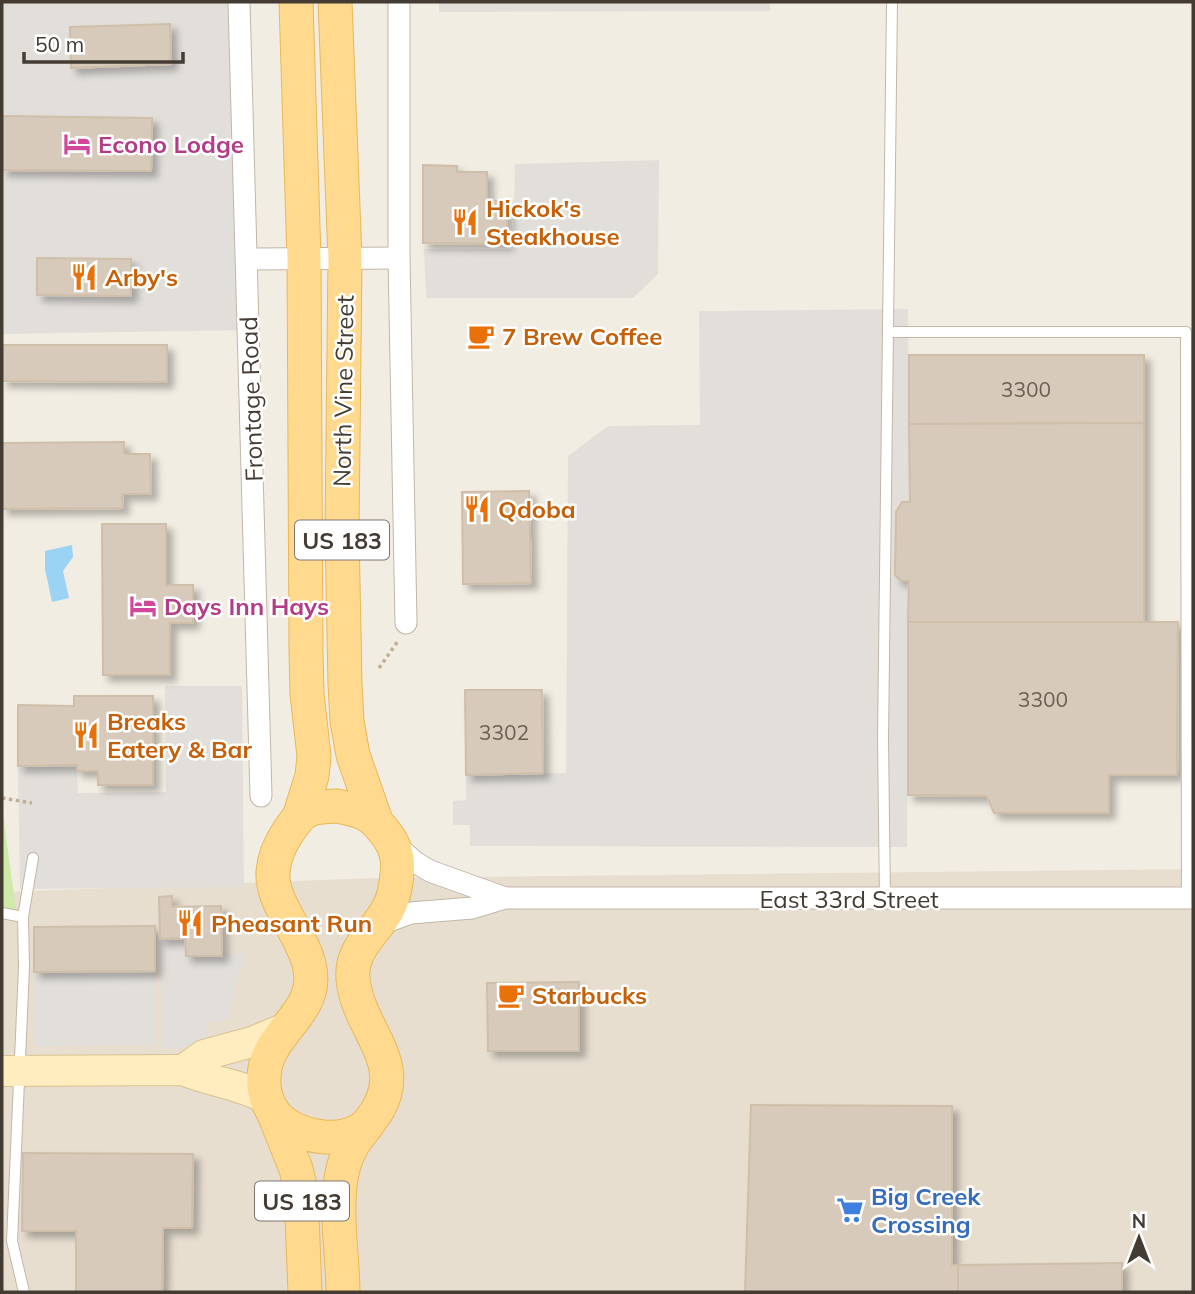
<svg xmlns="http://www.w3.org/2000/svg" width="1195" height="1294" font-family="Mulish,sans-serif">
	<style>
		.residential { fill: #e7ded0 }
		.green { fill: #cfe9a8 }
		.parking { fill: #e2dfdb }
		.water { fill: #9ad3f4 }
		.building { fill: #d7caba; stroke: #cfbfaa; stroke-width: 2; filter: url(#shadow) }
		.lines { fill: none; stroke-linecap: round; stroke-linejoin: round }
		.lane-casing { stroke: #c1b7a8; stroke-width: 12 }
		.street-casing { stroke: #c1b7a8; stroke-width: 23 }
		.secondary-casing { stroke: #d9c291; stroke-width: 32 }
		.primary-casing { stroke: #e9b759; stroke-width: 35 }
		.path { stroke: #c0af95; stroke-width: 3.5; stroke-dasharray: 3.5 3.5; stroke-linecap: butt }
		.lane { stroke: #fff; stroke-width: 10 }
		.street { stroke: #fff; stroke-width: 21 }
		.secondary { stroke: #ffedbf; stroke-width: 30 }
		.primary { stroke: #ffda8e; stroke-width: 33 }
		.labels { text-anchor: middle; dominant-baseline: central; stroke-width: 5; stroke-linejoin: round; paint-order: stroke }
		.number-label { font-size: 21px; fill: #696055 }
		.shield { fill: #fff; stroke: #7c7670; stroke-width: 2 }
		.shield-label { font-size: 23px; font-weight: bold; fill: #443c33 }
		.hotel-label { font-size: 24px; font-weight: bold; fill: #b23c85; stroke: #fff; text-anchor: start }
		.food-label { font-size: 24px; font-weight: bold; fill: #c56008; stroke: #fff; text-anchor: start }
		.street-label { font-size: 24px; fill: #443c33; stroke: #fff }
		.shop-label { font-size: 24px; font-weight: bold; fill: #366cbe; stroke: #fff; text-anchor: start }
	</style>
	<defs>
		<filter id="shadow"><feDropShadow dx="6" dy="6" stdDeviation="3.5" flood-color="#0004"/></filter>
	</defs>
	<rect width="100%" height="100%" fill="#f2ede2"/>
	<!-- residential -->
	<path class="residential" d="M 1193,869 L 1193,1292 L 2,1292 L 2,892 L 375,878 Z"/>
	<!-- green -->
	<path class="green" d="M 2,807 L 16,910 L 2,910 Z"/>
	<!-- parking -->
	<g class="parking">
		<path d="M 2,2 L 240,2 L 248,330 L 2,334 Z"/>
		<path d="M 439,2 L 770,2 L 770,11 L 439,12 Z"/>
		<path d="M 659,160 L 658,274 L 633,298 L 426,298 L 424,249 L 513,249 L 515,164 Z"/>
		<path d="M 908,309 L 910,502 L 902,502 L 896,512 L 895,575 L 901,581 L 909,581 L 907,847 L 470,846 L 470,825 L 453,825 L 453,801 L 466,800 L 466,775 L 566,773 L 568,456 L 608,426 L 700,425 L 699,311 Z"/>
		<path d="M 165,686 L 242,686 L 244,887 L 20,889 L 18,766 L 77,765 L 78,793 L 166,792 Z"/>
		<path d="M 185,938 L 186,956 L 245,954 L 227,1020 L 208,1022 L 209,1047 L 162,1048 L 160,939 Z"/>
		<path d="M 155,971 L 156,1045 L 35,1046 L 34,972 Z"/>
	</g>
	<!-- water -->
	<path class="water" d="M 72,545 L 73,557 L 63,571 L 69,598 L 52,602 L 45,569 L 45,551 Z"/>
	<!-- building -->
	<g class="building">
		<path d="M 170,24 L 171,64 L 71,68 L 70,27 Z"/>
		<path d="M 2,116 L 152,118 L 151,171 L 2,170 Z"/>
		<path d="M 423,165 L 457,166 L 457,172 L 487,172 L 487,201 L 507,201 L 507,244 L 423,243 Z"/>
		<path d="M 37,258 L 131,259 L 131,296 L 37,295 Z"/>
		<path d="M 2,345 L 167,345 L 167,382 L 2,381 Z"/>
		<path d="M 909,355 L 1144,355 L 1144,423 L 909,424 Z"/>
		<path d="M 1144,423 L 1144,622 L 908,622 L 909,581 L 901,581 L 895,575 L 896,512 L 902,502 L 910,502 L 909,424 Z"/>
		<path d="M 124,442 L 124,454 L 150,454 L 151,494 L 122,494 L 123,508 L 2,509 L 2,443 Z"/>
		<path d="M 529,491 L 531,583 L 463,584 L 462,492 Z"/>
		<path d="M 102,524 L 166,524 L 166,585 L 193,585 L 193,623 L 170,623 L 170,675 L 103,675 Z"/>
		<path d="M 908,622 L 1178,622 L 1177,775 L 1109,775 L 1109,813 L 994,813 L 987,796 L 908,795 Z"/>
		<path d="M 465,690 L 542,690 L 543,773 L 466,775 Z"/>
		<path d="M 74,696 L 153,696 L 153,785 L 98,785 L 98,771 L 77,771 L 77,765 L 18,766 L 18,705 L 74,706 Z"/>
		<path d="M 172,896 L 172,907 L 221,906 L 222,956 L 186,956 L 185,938 L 160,939 L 159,897 Z"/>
		<path d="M 155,926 L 155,971 L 34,972 L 34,927 Z"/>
		<path d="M 579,982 L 579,1051 L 488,1051 L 487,983 Z"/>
		<path d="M 751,1105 L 952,1106 L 952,1265 L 958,1265 L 958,1292 L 745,1292 Z"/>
		<path d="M 23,1153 L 193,1154 L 192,1228 L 163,1228 L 162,1292 L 76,1292 L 76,1231 L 22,1231 Z"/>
		<path d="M 1122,1263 L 1122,1292 L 958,1292 L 958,1265 Z"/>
	</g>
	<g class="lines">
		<defs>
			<g id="lane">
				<path d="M 888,332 L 1186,332 L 1187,898"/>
				<path d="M 885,899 L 883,739 L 892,2"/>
				<path d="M 2,913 L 23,917 L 24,967 L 12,1241 L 24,1292"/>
				<path d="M 23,917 L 33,858"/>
			</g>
			<g id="street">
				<path d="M 239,2 L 261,796"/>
				<path d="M 399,2 L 399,258 L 406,623"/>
				<path d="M 247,259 L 399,258"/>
				<path d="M 393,843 L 415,862 L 430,871 L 505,898"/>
				<path d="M 378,925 L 411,913 L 472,908 L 505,898 L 1193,898"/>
			</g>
			<g id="secondary">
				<path d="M 183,1070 L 204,1055 L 252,1042 L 286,1028"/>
				<path d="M 2,1071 L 183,1070 C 211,1082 241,1084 267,1099"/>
			</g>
			<g id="primary">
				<path d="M 296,2 L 304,258 L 306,650 L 307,694 L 314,756 L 312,776 L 300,814"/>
				<path d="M 335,2 L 345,258 L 342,532 L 345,684 L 347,721 L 353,755 L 375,818"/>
				<path d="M 337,806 C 365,811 373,815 389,838 C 396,848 399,862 397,874 C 396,886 394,898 388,909 C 375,933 350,949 353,979 C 358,1033 415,1066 369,1122 C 348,1148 292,1138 274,1113 C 267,1104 263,1089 264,1078 C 264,1047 290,1029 304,1004 C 331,957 270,914 273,872 C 274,857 280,844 288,832 C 304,808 309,807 337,806 Z"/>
				<path d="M 274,1114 L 296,1169 L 301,1190 L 305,1292"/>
				<path d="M 343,1292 C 343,1249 329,1185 352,1146 C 356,1138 363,1131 368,1124"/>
			</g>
		</defs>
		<!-- lane casing -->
		<use href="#lane" class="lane-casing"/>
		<!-- street casing -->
		<use href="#street" class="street-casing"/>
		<!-- secondary casing -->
		<use href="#secondary" class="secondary-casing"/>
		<!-- primary casing -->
		<use href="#primary" class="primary-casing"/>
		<!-- path -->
		<g class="path">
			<path d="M 379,668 L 398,641"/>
			<path d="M 2,798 L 32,803"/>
		</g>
		<!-- lane -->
		<use href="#lane" class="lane"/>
		<!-- street -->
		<use href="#street" class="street"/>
		<!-- secondary -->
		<use href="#secondary" class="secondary"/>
		<!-- primary -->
		<use href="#primary" class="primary"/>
	</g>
	<!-- icons -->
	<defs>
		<symbol id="hotel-bare" viewBox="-9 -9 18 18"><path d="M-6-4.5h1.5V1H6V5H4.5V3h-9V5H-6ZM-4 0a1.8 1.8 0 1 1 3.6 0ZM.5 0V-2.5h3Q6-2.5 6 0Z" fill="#d1479c" stroke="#fff" stroke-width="2.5" paint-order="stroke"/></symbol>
		<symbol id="restaurant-bare" viewBox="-9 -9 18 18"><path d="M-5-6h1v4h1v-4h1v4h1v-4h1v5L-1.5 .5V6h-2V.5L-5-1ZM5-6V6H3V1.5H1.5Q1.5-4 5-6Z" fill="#e8710a" stroke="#fff" stroke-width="2.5" paint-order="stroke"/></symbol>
		<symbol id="cafe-bare" viewBox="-9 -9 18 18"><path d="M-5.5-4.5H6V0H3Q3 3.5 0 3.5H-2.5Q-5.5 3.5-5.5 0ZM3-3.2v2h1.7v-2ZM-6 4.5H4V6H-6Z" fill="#e8710a" stroke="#fff" stroke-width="2.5" paint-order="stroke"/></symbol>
		<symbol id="supermarket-bare" viewBox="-9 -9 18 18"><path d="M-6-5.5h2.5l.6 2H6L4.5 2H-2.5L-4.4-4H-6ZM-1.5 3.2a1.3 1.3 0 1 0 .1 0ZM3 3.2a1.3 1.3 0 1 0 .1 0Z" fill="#3f7fe0" stroke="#fff" stroke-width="2.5" paint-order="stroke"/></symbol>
	</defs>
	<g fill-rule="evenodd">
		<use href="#hotel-bare" x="58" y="125" width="38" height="38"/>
		<use href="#restaurant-bare" x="446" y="203" width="38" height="38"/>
		<use href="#restaurant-bare" x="65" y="258" width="38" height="38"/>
		<use href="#cafe-bare" x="462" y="317" width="38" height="38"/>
		<use href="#restaurant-bare" x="458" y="490" width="38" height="38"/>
		<use href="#hotel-bare" x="124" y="587" width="38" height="38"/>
		<use href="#restaurant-bare" x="67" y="716" width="38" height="38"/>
		<use href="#restaurant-bare" x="171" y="904" width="38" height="38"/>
		<use href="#cafe-bare" x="492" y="976" width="38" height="38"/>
		<use href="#supermarket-bare" x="831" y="1191" width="38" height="38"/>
	</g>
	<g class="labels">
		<!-- number labels -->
		<g class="number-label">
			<text x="1026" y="389">3300</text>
			<text x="1043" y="699">3300</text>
			<text x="504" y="732">3302</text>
		</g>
		<!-- shield labels -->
		<g class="shield">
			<rect x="295" y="520.5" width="94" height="39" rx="5"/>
			<rect x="255" y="1181.5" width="94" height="39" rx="5"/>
		</g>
		<g class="shield-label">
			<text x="342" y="540">US 183</text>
			<text x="302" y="1201">US 183</text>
		</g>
		<!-- hotel labels -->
		<g class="hotel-label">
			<text x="98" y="144">Econo Lodge</text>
			<text x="164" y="606">Days Inn Hays</text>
		</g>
		<!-- food labels -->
		<g class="food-label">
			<text x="486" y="208">Hickok's<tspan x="486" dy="28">Steakhouse</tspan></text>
			<text x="105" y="277">Arby's</text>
			<text x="502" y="336">7 Brew Coffee</text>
			<text x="498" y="509">Qdoba</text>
			<text x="107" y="721">Breaks<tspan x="107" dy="28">Eatery &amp; Bar</tspan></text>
			<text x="211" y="923">Pheasant Run</text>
			<text x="532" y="995">Starbucks</text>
		</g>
		<!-- street labels -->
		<g class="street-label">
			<text transform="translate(343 391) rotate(-89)">North Vine Street</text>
			<text transform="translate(251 399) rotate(-92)">Frontage Road</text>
			<text x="849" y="899">East 33rd Street</text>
		</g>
		<!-- shop labels -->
		<g class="shop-label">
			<text x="871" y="1196">Big Creek<tspan x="871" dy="28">Crossing</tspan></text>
		</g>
	</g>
	<!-- border -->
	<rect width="1195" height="1294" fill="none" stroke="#443c33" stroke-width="7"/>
	<!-- north arrow -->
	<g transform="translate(1139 1238)" stroke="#ffffff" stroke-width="5" paint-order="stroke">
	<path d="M0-5L12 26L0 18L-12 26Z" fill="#443c33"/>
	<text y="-10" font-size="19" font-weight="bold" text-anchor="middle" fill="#443c33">N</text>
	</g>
	<!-- scale -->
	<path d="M24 52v10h159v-10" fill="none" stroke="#443c33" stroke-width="3.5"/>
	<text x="35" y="52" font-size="21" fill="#443c33" stroke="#ffffff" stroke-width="5" paint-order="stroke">50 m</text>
</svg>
